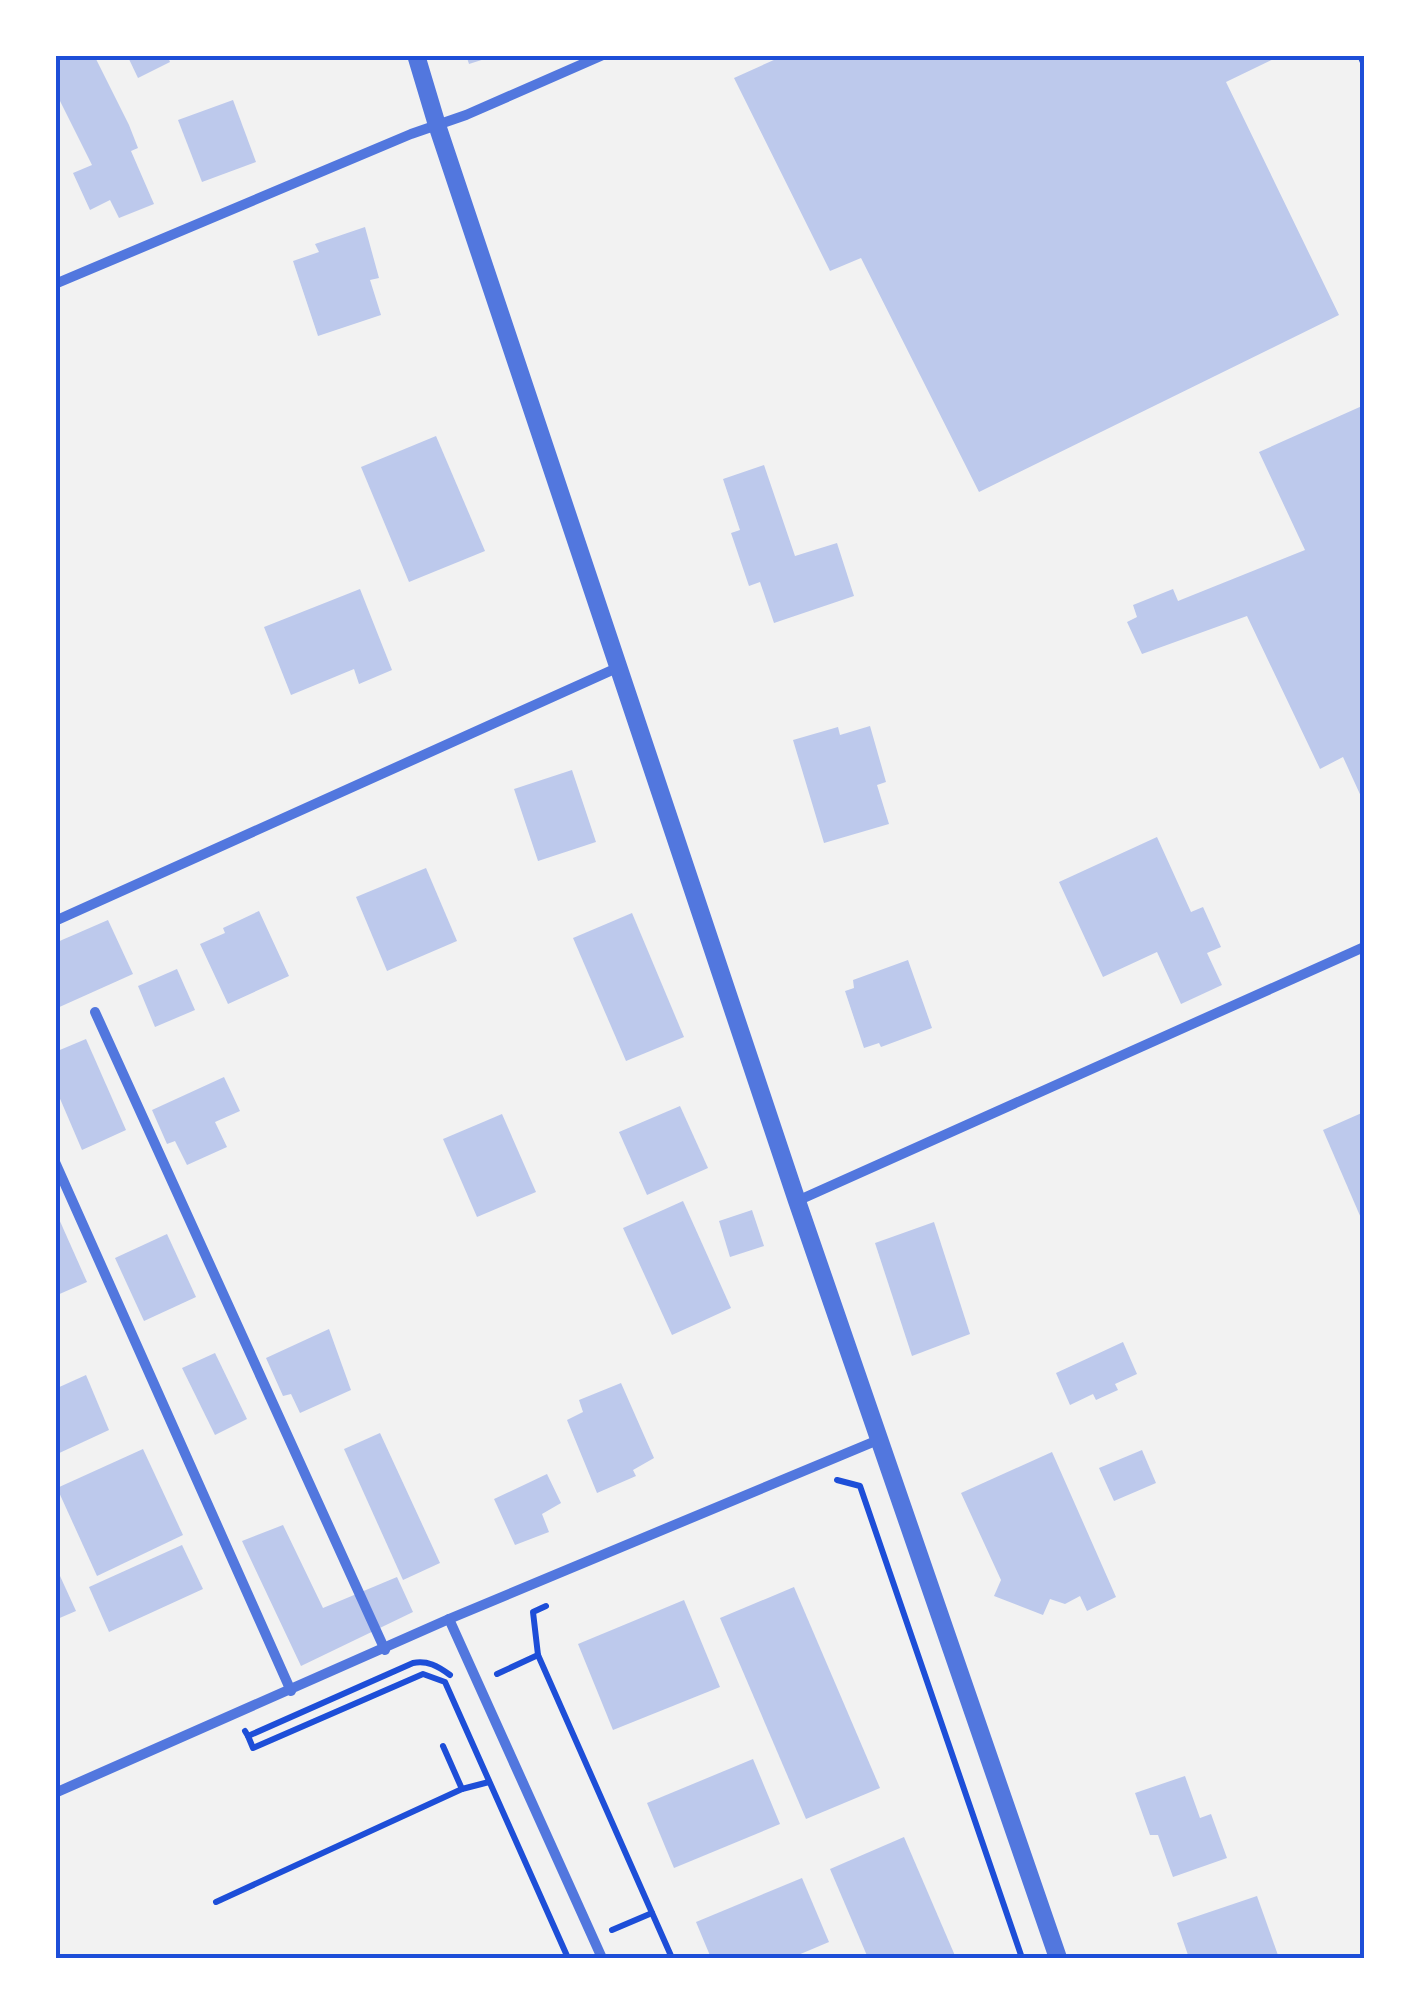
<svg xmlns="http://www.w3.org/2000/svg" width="1419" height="2013" font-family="'Golos Text',sans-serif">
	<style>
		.building { fill: #bdc9ec }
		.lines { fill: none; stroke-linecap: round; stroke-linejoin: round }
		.path { stroke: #1d4ed8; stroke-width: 6 }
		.minor { stroke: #5277de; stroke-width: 10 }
		.tertiary { stroke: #5277de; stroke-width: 18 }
		.neatline { fill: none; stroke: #1d4ed8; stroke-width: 4 }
	</style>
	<rect width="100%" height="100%" fill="#f2f2f2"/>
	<!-- building -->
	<g class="building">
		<path d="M 55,55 L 94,55 L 129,125 L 138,148 L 131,151 L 154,204 L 119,218 L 110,200 L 90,210 L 73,173 L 92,165 L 55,91 Z"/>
		<path d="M 127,55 L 167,55 L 170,62 L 138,78 Z"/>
		<path d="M 466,55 L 494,55 L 494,56 L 469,64 Z"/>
		<path d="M 785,55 L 1282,55 L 1226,82 L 1339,315 L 979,492 L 861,258 L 830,271 L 734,78 Z"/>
		<path d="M 233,100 L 256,162 L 202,182 L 178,120 Z"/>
		<path d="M 365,227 L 379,278 L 370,280 L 381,315 L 318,336 L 293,261 L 319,252 L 315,244 Z"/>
		<path d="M 1362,406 L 1364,411 L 1364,803 L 1343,757 L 1320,769 L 1247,616 L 1142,654 L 1127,622 L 1137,617 L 1133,605 L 1173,589 L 1178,601 L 1305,550 L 1259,452 Z"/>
		<path d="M 436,436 L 485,551 L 409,582 L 361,467 Z"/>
		<path d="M 764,465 L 795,556 L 837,543 L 854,596 L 774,623 L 760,582 L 749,586 L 731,533 L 740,530 L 723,479 Z"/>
		<path d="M 360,589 L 392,670 L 359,684 L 354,669 L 291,695 L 264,627 Z"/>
		<path d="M 870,726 L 886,782 L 877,785 L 889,824 L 824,843 L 793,740 L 838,727 L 840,735 Z"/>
		<path d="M 572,770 L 596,842 L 538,861 L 514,789 Z"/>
		<path d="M 1157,837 L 1191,912 L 1203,907 L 1221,947 L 1207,953 L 1222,985 L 1181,1004 L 1157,952 L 1103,977 L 1059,882 Z"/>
		<path d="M 426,868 L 457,941 L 387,971 L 356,897 Z"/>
		<path d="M 259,911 L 289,976 L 228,1004 L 200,944 L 225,933 L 223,928 Z"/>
		<path d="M 632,913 L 684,1037 L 626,1061 L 573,938 Z"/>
		<path d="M 108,920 L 133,974 L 55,1009 L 55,943 Z"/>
		<path d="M 908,960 L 932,1028 L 881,1047 L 879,1043 L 864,1048 L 845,991 L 854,988 L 853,980 Z"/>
		<path d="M 177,969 L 195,1010 L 155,1027 L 138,986 Z"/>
		<path d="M 86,1039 L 126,1130 L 82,1150 L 55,1087 L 55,1052 Z"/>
		<path d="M 224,1077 L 240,1111 L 215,1122 L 227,1147 L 187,1165 L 175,1141 L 167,1144 L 152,1110 Z"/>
		<path d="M 680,1106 L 708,1168 L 647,1195 L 619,1132 Z"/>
		<path d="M 1364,1112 L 1364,1225 L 1323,1130 Z"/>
		<path d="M 502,1114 L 536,1192 L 477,1217 L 443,1139 Z"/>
		<path d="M 683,1201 L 731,1308 L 672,1335 L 623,1228 Z"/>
		<path d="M 55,1210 L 87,1282 L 55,1296 Z"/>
		<path d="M 752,1210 L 764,1246 L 730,1257 L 719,1221 Z"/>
		<path d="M 934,1222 L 970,1334 L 912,1356 L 875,1243 Z"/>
		<path d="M 167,1234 L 196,1297 L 144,1321 L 115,1258 Z"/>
		<path d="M 329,1329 L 351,1390 L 300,1413 L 291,1394 L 283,1396 L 266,1358 Z"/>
		<path d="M 1123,1342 L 1137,1374 L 1115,1384 L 1118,1390 L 1096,1400 L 1093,1394 L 1070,1405 L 1056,1373 Z"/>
		<path d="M 215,1353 L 247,1419 L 215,1435 L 182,1368 Z"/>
		<path d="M 86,1375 L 109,1430 L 55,1455 L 55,1389 Z"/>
		<path d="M 621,1383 L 654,1458 L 633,1470 L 636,1476 L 597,1493 L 567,1420 L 583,1412 L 579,1400 Z"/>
		<path d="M 380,1433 L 440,1563 L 403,1580 L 344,1449 Z"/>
		<path d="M 143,1449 L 183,1535 L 97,1576 L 57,1488 Z"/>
		<path d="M 1142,1450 L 1156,1483 L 1114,1501 L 1099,1468 Z"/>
		<path d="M 1052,1452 L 1116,1597 L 1087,1611 L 1080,1596 L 1065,1604 L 1050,1599 L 1043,1615 L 994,1596 L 1001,1580 L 961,1493 Z"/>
		<path d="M 547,1474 L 561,1503 L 542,1514 L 549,1532 L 515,1545 L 494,1499 Z"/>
		<path d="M 283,1525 L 323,1608 L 397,1577 L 413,1612 L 301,1666 L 242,1541 Z"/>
		<path d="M 182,1545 L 203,1589 L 109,1632 L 89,1587 Z"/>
		<path d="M 55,1565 L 76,1611 L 55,1620 Z"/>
		<path d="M 794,1587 L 880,1788 L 806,1819 L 720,1618 Z"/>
		<path d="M 684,1600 L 720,1687 L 613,1730 L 578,1644 Z"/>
		<path d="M 753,1759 L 780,1824 L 674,1868 L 647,1803 Z"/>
		<path d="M 1185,1776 L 1200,1818 L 1211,1814 L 1227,1858 L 1173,1877 L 1158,1835 L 1150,1835 L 1135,1793 Z"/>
		<path d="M 904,1837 L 956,1958 L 868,1958 L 830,1869 Z"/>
		<path d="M 802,1878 L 829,1942 L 791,1958 L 711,1958 L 696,1922 Z"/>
		<path d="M 1257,1896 L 1279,1958 L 1189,1958 L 1177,1923 Z"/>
	</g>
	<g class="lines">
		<!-- path -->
		<g class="path">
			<path d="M 1360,55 L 1364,65"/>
			<path d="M 837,1480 L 860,1486 L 1022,1958"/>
			<path d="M 546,1606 L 533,1612 L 538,1655 L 672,1958"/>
			<path d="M 497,1674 L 538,1655"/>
			<path d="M 245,1731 L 248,1736 L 413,1663 C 427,1660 438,1666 450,1675"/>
			<path d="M 248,1736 L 253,1748 L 423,1674 L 445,1682 L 568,1958"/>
			<path d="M 462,1789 L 489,1782"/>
			<path d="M 216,1902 L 462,1789 L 443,1746"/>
			<path d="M 612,1930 L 652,1913"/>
		</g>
		<!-- minor -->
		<g class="minor">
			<path d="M 55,284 L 411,134 L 466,115 L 603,55"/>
			<path d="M 55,921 L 619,667"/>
			<path d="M 95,1012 L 385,1650"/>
			<path d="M 55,1162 L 291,1691"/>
			<path d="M 797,1201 L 1364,947"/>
			<path d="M 449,1619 L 602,1958"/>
			<path d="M 55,1793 L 449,1619 L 878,1440"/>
		</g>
		<!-- tertiary -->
		<path class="tertiary" d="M 416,55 L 437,125 L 797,1201 L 1058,1958"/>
	</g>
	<!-- border -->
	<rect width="1419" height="2013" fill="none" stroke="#ffffff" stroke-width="115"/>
	<rect x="58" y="58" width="1304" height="1898" class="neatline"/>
</svg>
